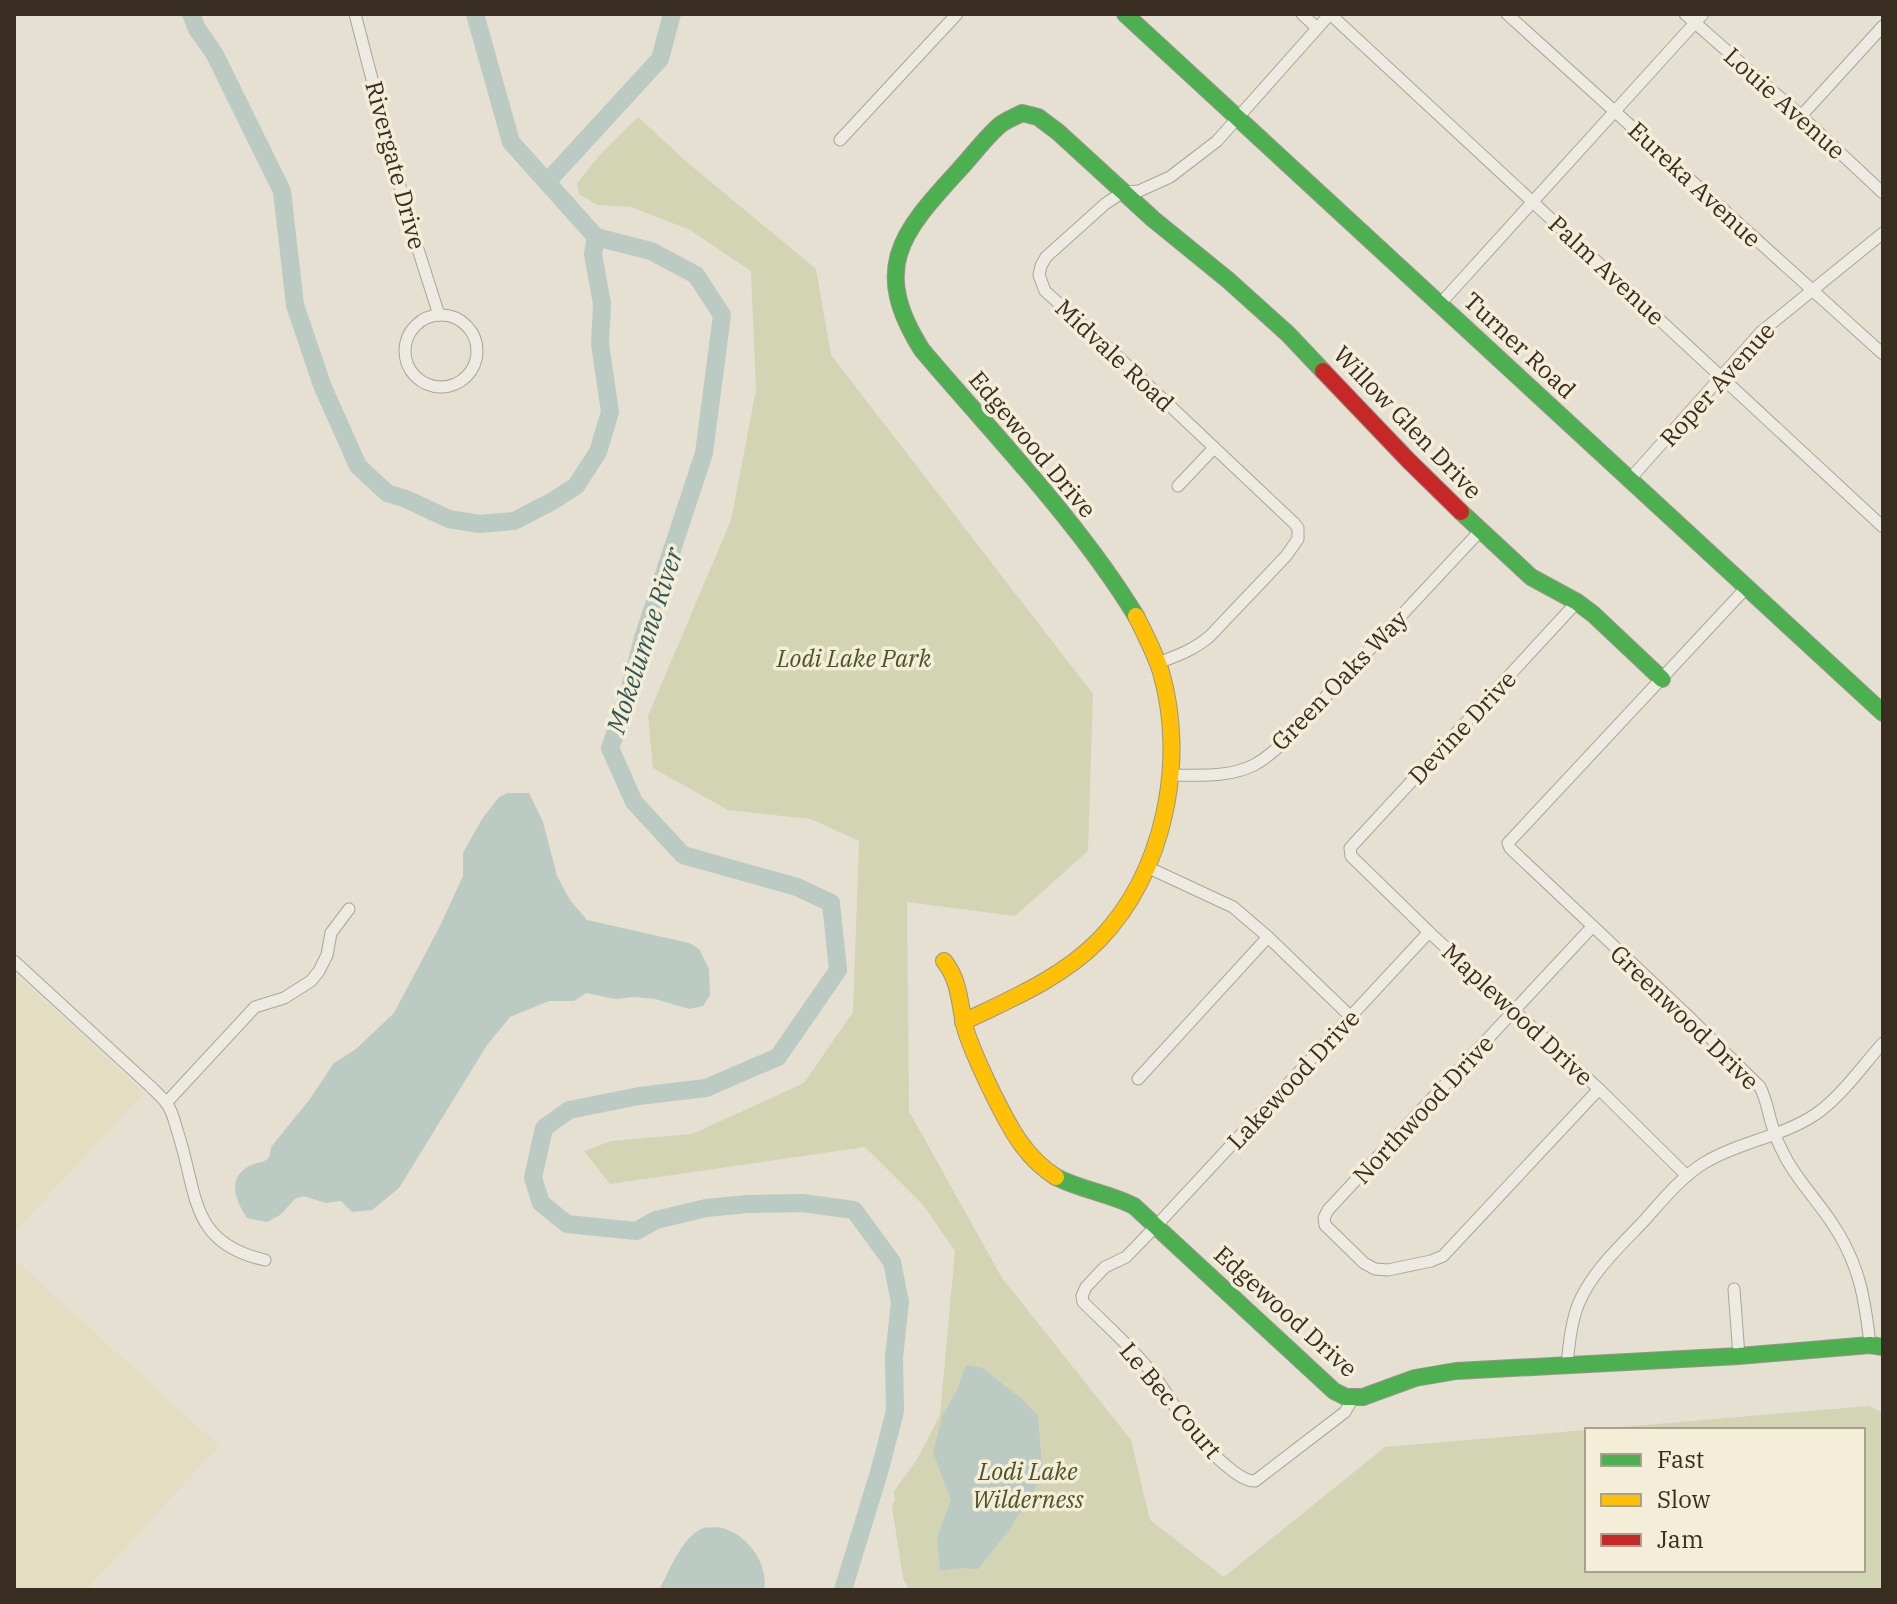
<svg xmlns="http://www.w3.org/2000/svg" width="1897" height="1604" font-family="'IBM Plex Serif',serif">
	<style>
		.farmland { fill: #e3dec2 }
		.green { fill: #d3d4b4; fill-rule: evenodd }
		.water { fill: #bbcac2 }
		.lines { fill: none; stroke-linecap: round; stroke-linejoin: round }
		.river { stroke: #bbcac2; stroke-width: 18 }
		.street-casing { stroke: #aaa599; stroke-width: 13 }
		.fast-casing { stroke: #9a9489; stroke-width: 18 }
		.slow-casing { stroke: #9a9489; stroke-width: 18 }
		.jam-casing { stroke: #9a9489; stroke-width: 18 }
		.street { stroke: #edeae2; stroke-width: 11 }
		.fast { stroke: #4caf50; stroke-width: 16 }
		.slow { stroke: #ffc107; stroke-width: 16 }
		.jam { stroke: #c62828; stroke-width: 16 }
		.labels { text-anchor: middle; dominant-baseline: central; stroke-width: 7; stroke-linejoin: round; paint-order: stroke }
		.street-label { font-size: 24px; fill: #392d21; stroke: #f4edd8 }
		.park-label { font-size: 24px; font-style: italic; fill: #495529; stroke: #f4edd8 }
		.water-label { font-size: 26px; font-style: italic; fill: #315856; stroke: #f4edd8 }
	</style>
	<rect width="100%" height="100%" fill="#e5e0d1"/>
	<!-- farmland -->
	<g class="farmland">
		<path d="M 14,973 L 144,1093 L 14,1232 Z"/>
		<path d="M 14,1259 L 219,1446 L 86,1590 L 14,1590 Z"/>
	</g>
	<!-- green -->
	<path class="green" d="M 638,117 L 688,163 L 816,269 L 831,355 L 1093,694 L 1088,851 L 1015,916 L 907,902 L 909,1111 L 1002,1278 L 1131,1440 L 1150,1520 L 1224,1577 L 1385,1447 L 1869,1406 L 1883,1413 L 1883,1590 L 909,1590 L 903,1578 L 892,1507 L 895,1500 L 894,1491 L 916,1461 L 940,1415 L 955,1251 L 924,1206 L 865,1147 L 610,1184 L 584,1151 L 611,1141 L 692,1134 L 804,1083 L 853,1012 L 859,841 L 811,819 L 728,810 L 653,768 L 648,716 L 731,520 L 756,390 L 751,271 L 690,230 L 631,207 L 597,205 L 579,194 L 577,183 L 599,156 ZM 1587,1430 L 1863,1430 L 1863,1570 L 1587,1570 Z"/>
	<!-- water -->
	<g class="water">
		<path d="M 508,793 L 529,793 L 543,822 L 557,876 L 570,900 L 587,920 L 689,943 L 699,949 L 709,969 L 710,995 L 703,1006 L 689,1009 L 655,999 L 634,997 L 615,999 L 586,993 L 574,1001 L 549,1001 L 510,1017 L 487,1045 L 399,1188 L 372,1210 L 352,1212 L 341,1201 L 326,1203 L 303,1196 L 295,1199 L 280,1215 L 267,1222 L 247,1218 C 236,1201 226,1179 249,1166 C 260,1160 270,1166 271,1147 L 310,1099 L 334,1063 L 356,1049 L 394,1013 L 440,926 L 463,876 L 463,853 L 482,819 L 499,797 Z"/>
		<path d="M 966,1365 L 982,1368 L 1021,1398 L 1038,1416 L 1042,1465 L 1040,1480 L 1019,1514 L 1009,1530 L 978,1569 L 959,1568 L 940,1571 L 937,1539 L 951,1499 L 933,1453 L 942,1417 L 957,1390 Z"/>
		<path d="M 717,1527 C 745,1531 769,1562 764,1590 L 659,1590 C 669,1572 683,1534 704,1528 C 708,1527 713,1528 717,1527 Z"/>
	</g>
	<g class="lines">
		<!-- river -->
		<g class="river">
			<path d="M 191,14 L 197,29 L 214,53 L 282,191 L 295,305 L 322,385 L 358,466 L 387,493 L 406,499 L 449,519 L 479,524 L 514,521 L 551,502 L 576,486 L 598,452 L 610,412 L 600,344 L 602,304 L 593,254 L 596,237 L 651,251 L 696,275 L 722,315 L 704,453 L 643,638 L 628,696 L 610,748 L 634,802 L 683,855 L 797,887 L 831,903 L 838,970 L 778,1057 L 706,1088 L 639,1096 L 569,1110 L 544,1128 L 533,1178 L 541,1203 L 567,1224 L 636,1231 L 656,1220 L 706,1208 L 748,1204 L 802,1203 L 854,1210 L 892,1262 L 900,1302 L 894,1357 L 895,1411 L 880,1469 L 843,1590"/>
			<path d="M 475,14 L 511,142 L 596,237"/>
			<path d="M 547,182 L 660,59 L 672,14"/>
		</g>
		<defs>
			<g id="street">
				<path d="M 355,14 L 409,221 L 439,315"/>
				<path d="M 1302,14 L 1317,28"/>
				<path d="M 1330,14 L 1883,527"/>
				<path d="M 1507,14 L 1883,354"/>
				<path d="M 1685,14 L 1801,116 L 1883,193"/>
				<path d="M 1801,116 L 1883,26"/>
				<path d="M 840,140 L 957,14"/>
				<path d="M 1440,304 L 1703,14"/>
				<circle cx="441" cy="351" r="36"/>
				<path d="M 1630,479 L 1761,332 L 1883,233"/>
				<path d="M 1178,486 L 1214,448"/>
				<path d="M 1746,588 L 1508,843 L 1510,848 L 1687,1015 L 1760,1087 C 1767,1100 1768,1114 1773,1128 C 1776,1140 1782,1151 1788,1162 C 1801,1184 1818,1202 1832,1223 C 1859,1263 1865,1298 1870,1345"/>
				<path d="M 1577,602 L 1350,848 L 1351,856 L 1429,932 L 1599,1089 L 1687,1176"/>
				<path d="M 1158,663 C 1176,656 1194,650 1210,636 L 1286,556 L 1298,539 L 1298,528 L 1294,523 L 1112,351 L 1045,291 L 1039,275 L 1041,266 L 1046,257 L 1105,204 L 1123,192 L 1139,191 L 1170,177 L 1217,141 L 1330,14"/>
				<path d="M 1170,775 C 1198,775 1228,778 1254,765 C 1279,752 1309,714 1329,693 C 1379,639 1429,585 1480,531"/>
				<path d="M 1147,867 L 1233,907 L 1268,937 L 1351,1017"/>
				<path d="M 1592,927 L 1328,1210 L 1324,1218 L 1325,1225 L 1364,1263 L 1375,1269 L 1388,1270 L 1431,1261 L 1443,1256 L 1599,1089"/>
				<path d="M 14,961 L 150,1086 C 156,1092 163,1098 167,1104 C 173,1112 175,1124 178,1133 C 198,1194 189,1243 265,1260"/>
				<path d="M 1138,1079 L 1268,937"/>
				<path d="M 166,1103 L 255,1007 L 284,998 L 311,981 L 319,971 L 327,955 L 331,933 L 349,909"/>
				<path d="M 1734,1289 L 1739,1356"/>
				<path d="M 1567,1365 C 1569,1344 1571,1324 1578,1305 C 1591,1273 1619,1247 1642,1223 C 1661,1202 1680,1178 1704,1163 C 1738,1142 1782,1137 1816,1114 C 1841,1097 1863,1065 1883,1043"/>
				<path d="M 1353,1398 L 1345,1412 L 1255,1481 C 1237,1482 1201,1442 1190,1428 C 1175,1409 1164,1387 1148,1368 C 1128,1344 1105,1324 1083,1302 L 1082,1296 L 1086,1287 L 1105,1267 L 1126,1257 L 1157,1225 L 1429,932"/>
			</g>
			<g id="fast">
				<path d="M 1125,14 L 1883,713"/>
				<path d="M 1461,512 L 1531,577 L 1577,602 L 1593,614 L 1662,679"/>
				<path d="M 1136,616 C 1078,521 994,435 922,350 C 871,269 900,234 958,171 C 972,156 985,138 1000,125 C 1006,120 1015,117 1022,113 L 1038,117 L 1058,132 L 1153,219 L 1228,280 L 1288,334 L 1323,371"/>
				<path d="M 1056,1177 C 1081,1190 1108,1193 1134,1206 L 1334,1391 L 1346,1397 L 1363,1397 L 1415,1378 L 1456,1371 L 1739,1356 L 1870,1345 L 1883,1347"/>
			</g>
			<g id="slow">
				<path d="M 944,961 C 961,982 959,1006 966,1031 C 973,1053 983,1073 993,1094 C 1009,1126 1024,1157 1056,1177"/>
				<path d="M 963,1022 C 1009,1000 1062,978 1099,940 C 1164,873 1187,762 1161,672 C 1155,653 1145,634 1136,616"/>
			</g>
			<path id="jam" d="M 1323,371 L 1409,461 L 1461,512"/>
		</defs>
		<!-- street casing -->
		<use href="#street" class="street-casing"/>
		<!-- fast casing -->
		<use href="#fast" class="fast-casing"/>
		<!-- slow casing -->
		<use href="#slow" class="slow-casing"/>
		<!-- jam casing -->
		<use href="#jam" class="jam-casing"/>
		<!-- street -->
		<use href="#street" class="street"/>
		<!-- fast -->
		<use href="#fast" class="fast"/>
		<!-- slow -->
		<use href="#slow" class="slow"/>
		<!-- jam -->
		<use href="#jam" class="jam"/>
	</g>
	<g class="labels">
		<!-- street labels -->
		<g class="street-label">
			<text transform="translate(1785 103) rotate(42)">Louie Avenue</text>
			<text transform="translate(396 165) rotate(75)">Rivergate Drive</text>
			<text transform="translate(1695 184) rotate(43)">Eureka Avenue</text>
			<text transform="translate(1607 270) rotate(43)">Palm Avenue</text>
			<text transform="translate(1520 345) rotate(43)">Turner Road</text>
			<text transform="translate(1115 355) rotate(43)">Midvale Road</text>
			<text transform="translate(1717 384) rotate(-48)">Roper Avenue</text>
			<text transform="translate(1408 422) rotate(46)">Willow Glen Drive</text>
			<text transform="translate(1033 444) rotate(50)">Edgewood Drive</text>
			<text transform="translate(1339 680) rotate(-46)">Green Oaks Way</text>
			<text transform="translate(1462 727) rotate(-47)">Devine Drive</text>
			<text transform="translate(1518 1014) rotate(43)">Maplewood Drive</text>
			<text transform="translate(1685 1017) rotate(44)">Greenwood Drive</text>
			<text transform="translate(1293 1079) rotate(-47)">Lakewood Drive</text>
			<text transform="translate(1423 1109) rotate(-47)">Northwood Drive</text>
			<text transform="translate(1286 1311) rotate(42)">Edgewood Drive</text>
			<text transform="translate(1171 1400) rotate(50)">Le Bec Court</text>
		</g>
		<!-- park labels -->
		<g class="park-label">
			<text x="854" y="658">Lodi Lake Park</text>
			<text x="1028" y="1471">Lodi Lake<tspan x="1028" dy="28">Wilderness</tspan></text>
		</g>
		<!-- water labels -->
		<g class="water-label">
			<text transform="translate(644 640) rotate(-72)">Mokelumne River</text>
		</g>
	</g>
	<!-- border -->
	<rect width="1897" height="1604" fill="none" stroke="#392d21" stroke-width="32"/>
	<!-- legend -->
	<rect x="1585" y="1428" width="280" height="144" fill="#f4edd8" stroke="#a9a08f" stroke-width="2"/>
	<rect x="1601" y="1454" width="40" height="12" fill="#4caf50" stroke="#a9a08f" stroke-width="2"/>
	<text x="1657" y="1468" font-size="24" fill="#392d21">Fast</text>
	<rect x="1601" y="1494" width="40" height="12" fill="#ffc107" stroke="#a9a08f" stroke-width="2"/>
	<text x="1657" y="1508" font-size="24" fill="#392d21">Slow</text>
	<rect x="1601" y="1534" width="40" height="12" fill="#c62828" stroke="#a9a08f" stroke-width="2"/>
	<text x="1657" y="1548" font-size="24" fill="#392d21">Jam</text>
</svg>
